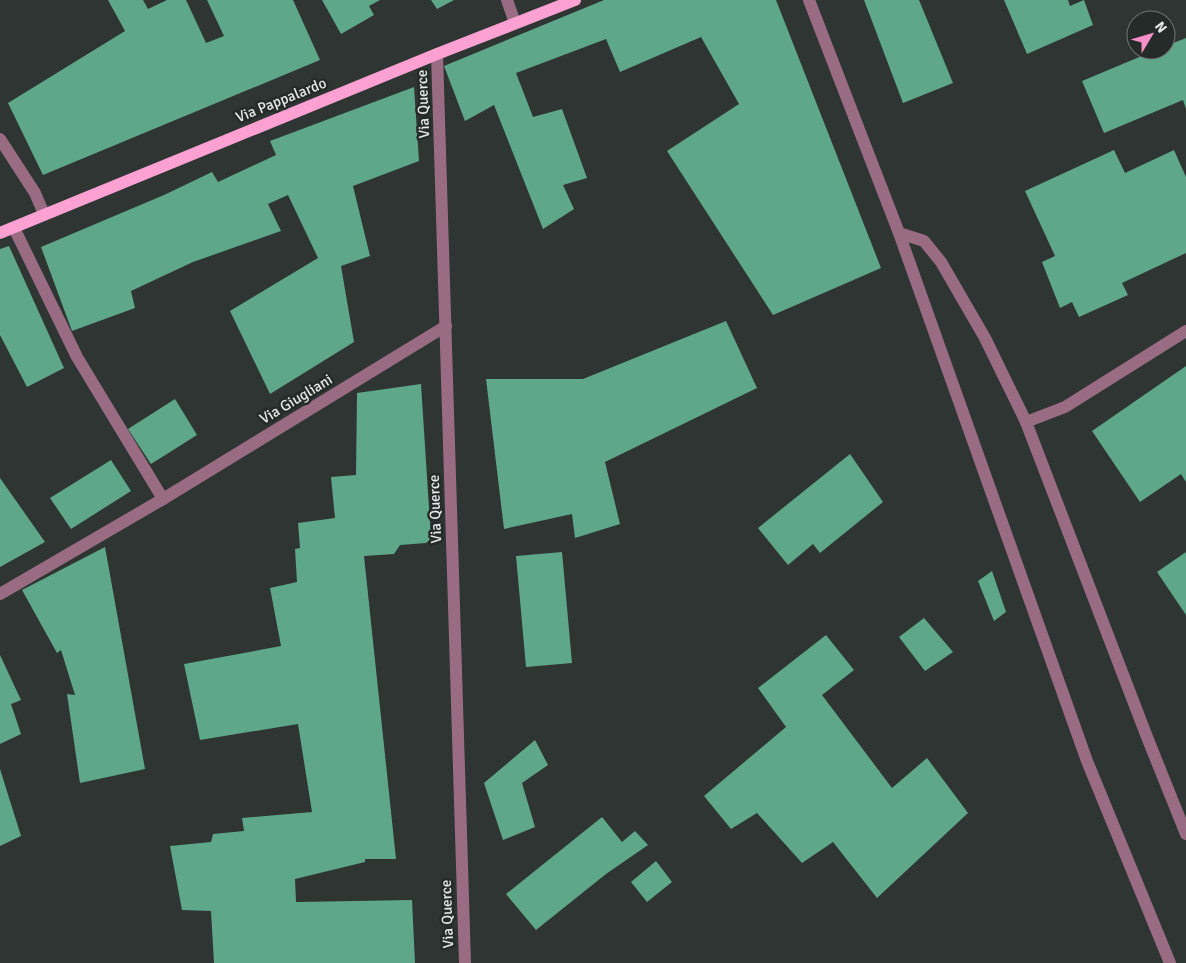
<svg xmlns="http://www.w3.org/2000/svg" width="1186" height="963" font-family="Signika,sans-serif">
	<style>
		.building { fill: #5fa78b }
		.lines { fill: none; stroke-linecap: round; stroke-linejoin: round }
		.minor { stroke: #996c83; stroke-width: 12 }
		.major { stroke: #fda1d2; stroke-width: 12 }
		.labels { text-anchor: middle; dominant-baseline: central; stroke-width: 5; stroke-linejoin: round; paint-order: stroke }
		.street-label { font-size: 15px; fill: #e6eae8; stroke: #252b28 }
	</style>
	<rect width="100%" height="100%" fill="#2e3532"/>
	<!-- building -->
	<g class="building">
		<path d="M 108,0 L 143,0 L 148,9 L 167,0 L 186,0 L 206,43 L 224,36 L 207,0 L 293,0 L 320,60 L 43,175 L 8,103 L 125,31 Z"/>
		<path d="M 322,0 L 380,0 L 369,6 L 374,15 L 341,34 Z"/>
		<path d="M 431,0 L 454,0 L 437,9 Z"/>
		<path d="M 604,0 L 776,0 L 881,268 L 773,315 L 667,151 L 739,104 L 701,37 L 620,72 L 606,39 L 516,73 L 533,117 L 562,109 L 587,178 L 563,185 L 574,209 L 543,229 L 494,105 L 465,121 L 444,66 Z"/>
		<path d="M 864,0 L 919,0 L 953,83 L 903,103 Z"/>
		<path d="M 1004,0 L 1068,0 L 1070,6 L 1084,0 L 1093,25 L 1027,54 Z"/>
		<path d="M 1186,38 L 1186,109 L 1183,100 L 1104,133 L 1082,81 L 1156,50 L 1166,50 L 1166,46 Z"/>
		<path d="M 414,87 L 419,161 L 353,186 L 370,256 L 341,266 L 354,342 L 270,394 L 230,311 L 318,258 L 288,195 L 268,204 L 281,231 L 193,262 L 131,291 L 135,308 L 72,331 L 41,247 L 164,195 L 212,172 L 218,182 L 276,155 L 270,141 Z"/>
		<path d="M 1114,150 L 1125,173 L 1174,150 L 1186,177 L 1186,253 L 1122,283 L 1128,295 L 1079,317 L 1072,302 L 1060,308 L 1042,262 L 1055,256 L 1025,191 Z"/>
		<path d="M 9,246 L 64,368 L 27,387 L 0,335 L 0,249 Z"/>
		<path d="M 726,321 L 757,388 L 605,462 L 620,524 L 575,538 L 572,514 L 504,529 L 486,379 L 583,379 Z"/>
		<path d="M 1186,366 L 1186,482 L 1181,474 L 1140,502 L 1092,431 Z"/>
		<path d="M 421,384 L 431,539 L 426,543 L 400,545 L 394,554 L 364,556 L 396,859 L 365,859 L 365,862 L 295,879 L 296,902 L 412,900 L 415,963 L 214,963 L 211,911 L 182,910 L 170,846 L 211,842 L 213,834 L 244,831 L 242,818 L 312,812 L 298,724 L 200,740 L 184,664 L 281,646 L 270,588 L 297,582 L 295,549 L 300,548 L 298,523 L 335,518 L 331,477 L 356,475 L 357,393 Z"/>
		<path d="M 175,399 L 197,435 L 151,464 L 128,429 Z"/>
		<path d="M 850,454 L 883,502 L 820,553 L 813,544 L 788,565 L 758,528 Z"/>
		<path d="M 111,460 L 131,491 L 71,529 L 50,498 Z"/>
		<path d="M 0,478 L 45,542 L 0,567 Z"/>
		<path d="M 105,547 L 145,769 L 80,783 L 67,694 L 75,695 L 61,650 L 57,653 L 22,590 Z"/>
		<path d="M 562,552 L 572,663 L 526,667 L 516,556 Z"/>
		<path d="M 1186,552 L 1186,615 L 1157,572 Z"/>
		<path d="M 992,571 L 1006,612 L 994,621 L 978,581 Z"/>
		<path d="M 924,618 L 953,652 L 925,671 L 899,637 Z"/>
		<path d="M 826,635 L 854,670 L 822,695 L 892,788 L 927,758 L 968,813 L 877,898 L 833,842 L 802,863 L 757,813 L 731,829 L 704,796 L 786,727 L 758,688 Z"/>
		<path d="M 0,655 L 21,700 L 11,704 L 21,734 L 0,744 Z"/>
		<path d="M 535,740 L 548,765 L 522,783 L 535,827 L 503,840 L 484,783 Z"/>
		<path d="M 0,769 L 21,836 L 0,846 Z"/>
		<path d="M 602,817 L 622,842 L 635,831 L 648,845 L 606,874 L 536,930 L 506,894 Z"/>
		<path d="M 656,861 L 672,882 L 647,902 L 631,882 Z"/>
	</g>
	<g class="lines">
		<!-- minor -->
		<g class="minor">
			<path d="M 507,0 L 515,23"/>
			<path d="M 809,0 L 899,233 L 1087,761 L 1170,963"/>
			<path d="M 437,54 L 465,963"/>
			<path d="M 0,139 L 35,193 L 44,214"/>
			<path d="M 14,228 L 77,357 L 163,499"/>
			<path d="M 899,233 L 924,241 L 941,262 L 985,338 L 1026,422 L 1147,737 L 1186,834"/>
			<path d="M 1026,422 L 1065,407 L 1186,331"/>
			<path d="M 0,594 L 163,499 L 446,326"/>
		</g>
		<!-- major -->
		<path class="major" d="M 0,233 L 437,54 L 575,0"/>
	</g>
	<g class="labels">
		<!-- street labels -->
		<g class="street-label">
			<text transform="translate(281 100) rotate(-22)">Via Pappalardo</text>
			<text transform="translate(423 104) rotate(-92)">Via Querce</text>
			<text transform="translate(296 399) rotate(-31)">Via Giugliani</text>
			<text transform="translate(435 509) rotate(-92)">Via Querce</text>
			<text transform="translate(447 914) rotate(-92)">Via Querce</text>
		</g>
	</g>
	<!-- north arrow -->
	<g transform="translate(1151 35) rotate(52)"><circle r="24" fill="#252b28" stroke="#727775"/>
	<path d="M0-4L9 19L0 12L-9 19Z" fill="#f98fc9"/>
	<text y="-8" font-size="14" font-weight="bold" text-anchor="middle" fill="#e6eae8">N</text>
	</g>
</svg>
